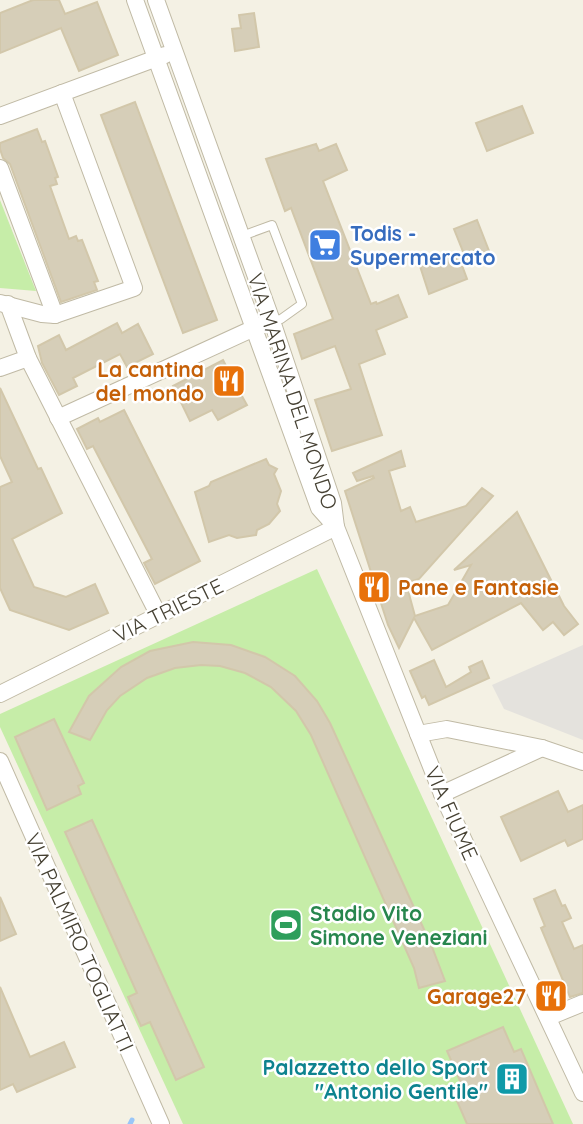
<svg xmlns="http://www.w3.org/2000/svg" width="583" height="1124" font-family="Quicksand,sans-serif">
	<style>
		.green { fill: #c6eda8 }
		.parking { fill: #e4e2dd }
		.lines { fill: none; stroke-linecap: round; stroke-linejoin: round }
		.stream { stroke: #99c6f8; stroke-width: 5 }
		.building { fill: #d6ceb8; stroke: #d2c7aa; stroke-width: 2 }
		.service-casing { stroke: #c0baa5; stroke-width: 10 }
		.minor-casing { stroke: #c0baa5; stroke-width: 18 }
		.service { stroke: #fff; stroke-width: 8 }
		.minor { stroke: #fff; stroke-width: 16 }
		.labels { text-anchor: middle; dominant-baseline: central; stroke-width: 5; stroke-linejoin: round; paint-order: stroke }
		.shop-label { font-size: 21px; font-weight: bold; fill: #366cbe; stroke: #fff; text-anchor: start }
		.food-label { font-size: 21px; font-weight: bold; fill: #c56008; stroke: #fff; text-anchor: end }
		.street-label { font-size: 21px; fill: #464133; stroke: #fff }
		.leisure-label { font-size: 21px; font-weight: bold; fill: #27864d; stroke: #fff; text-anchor: start }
		.culture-label { font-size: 21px; font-weight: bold; fill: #0d838f; stroke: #fff; text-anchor: end }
	</style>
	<rect width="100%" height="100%" fill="#f4f1e4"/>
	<!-- green -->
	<g class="green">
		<path d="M 0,200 L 36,291 L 0,288 Z"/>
		<path d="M 317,569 L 573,1124 L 183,1124 L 0,727 L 0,714 Z"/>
	</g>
	<!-- parking -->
	<path class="parking" d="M 583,645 L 583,740 L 504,709 L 492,685 Z"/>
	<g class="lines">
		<!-- stream -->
		<path class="stream" d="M 130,1124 L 132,1120"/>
	</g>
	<!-- building -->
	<g class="building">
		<path d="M 33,0 L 59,0 L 65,14 L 97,2 L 118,55 L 79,71 L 61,28 L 0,53 L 0,13 Z"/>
		<path d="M 254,13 L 259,47 L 235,51 L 232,29 L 241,28 L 239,15 Z"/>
		<path d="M 135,102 L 217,320 L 183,333 L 101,115 Z"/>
		<path d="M 522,106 L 533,133 L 487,151 L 476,123 Z"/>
		<path d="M 37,129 L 42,142 L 45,141 L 58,177 L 55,178 L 57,184 L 50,186 L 69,239 L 76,236 L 78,241 L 82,240 L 98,281 L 94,282 L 97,290 L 61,302 L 10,164 L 3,158 L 0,149 L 0,143 Z"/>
		<path d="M 316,144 L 319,151 L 336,144 L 347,170 L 323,181 L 371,304 L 376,302 L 377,304 L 398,295 L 407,317 L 376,330 L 385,354 L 359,364 L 382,435 L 332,451 L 315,400 L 351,389 L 335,346 L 302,359 L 294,334 L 333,319 L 291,208 L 285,211 L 266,159 Z"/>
		<path d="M 477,220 L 489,251 L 466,259 L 454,229 Z"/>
		<path d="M 457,252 L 467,279 L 429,294 L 420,266 Z"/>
		<path d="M 117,323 L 122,333 L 138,324 L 153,354 L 127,367 L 120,354 L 73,378 L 77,386 L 59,395 L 42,363 L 38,346 L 59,335 L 66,350 Z"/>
		<path d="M 223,360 L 228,370 L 233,367 L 239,379 L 234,382 L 247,405 L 218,420 L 212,410 L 190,421 L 173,386 Z"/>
		<path d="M 0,388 L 38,469 L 41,468 L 62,513 L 12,539 L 34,587 L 66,597 L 95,584 L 108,613 L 69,630 L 10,610 L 0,588 L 0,487 L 12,482 L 0,456 Z"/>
		<path d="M 124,410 L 200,561 L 155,584 L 144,563 L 152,559 L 93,446 L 87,449 L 77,429 L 98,418 L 100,422 Z"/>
		<path d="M 401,451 L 405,466 L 389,471 L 401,511 L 410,507 L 416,522 L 466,506 L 482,488 L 493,496 L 419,579 L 406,583 L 415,616 L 448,605 L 471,565 L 454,570 L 517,512 L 564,606 L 578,624 L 564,635 L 553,622 L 543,630 L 521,603 L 432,650 L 414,618 L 399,648 L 388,625 L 345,491 L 374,478 L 373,476 L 357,481 L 353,473 Z"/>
		<path d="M 266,459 L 269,465 L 277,469 L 274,474 L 281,491 L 277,504 L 280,511 L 269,524 L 257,530 L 256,535 L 237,538 L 229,535 L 209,542 L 195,492 L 209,486 L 211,482 Z"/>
		<path d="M 193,642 L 231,645 L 265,657 L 295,676 L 317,701 L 330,723 L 432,947 L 445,981 L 419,988 L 414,968 L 311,735 L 296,711 L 271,687 L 245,673 L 220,666 L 201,665 L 175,668 L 147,678 L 120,696 L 107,710 L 90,740 L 69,732 L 89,696 L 121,667 L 150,651 Z"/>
		<path d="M 434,660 L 446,687 L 471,672 L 469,667 L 482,661 L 489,678 L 429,705 L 425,696 L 422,698 L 410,671 Z"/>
		<path d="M 54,719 L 84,783 L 78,786 L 81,794 L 47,810 L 15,737 Z"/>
		<path d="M 558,791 L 568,812 L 583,805 L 583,839 L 568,846 L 565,840 L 521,861 L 501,817 Z"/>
		<path d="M 92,820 L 204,1067 L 176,1080 L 150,1022 L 141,1026 L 128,997 L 137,993 L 65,832 Z"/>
		<path d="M 555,890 L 562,906 L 565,905 L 571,918 L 562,922 L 574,949 L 583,945 L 583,993 L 570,997 L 541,928 L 545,926 L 534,899 Z"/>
		<path d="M 0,897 L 16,934 L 0,941 Z"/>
		<path d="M 0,987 L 30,1057 L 64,1042 L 75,1067 L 17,1092 L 13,1084 L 0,1090 Z"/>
		<path d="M 503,1027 L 514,1052 L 521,1049 L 553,1124 L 467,1124 L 454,1094 L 464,1090 L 447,1051 Z"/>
	</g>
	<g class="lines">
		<defs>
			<path id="service" d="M 242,236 L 272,225 L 302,304 L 281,319 L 272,321"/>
			<g id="minor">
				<path d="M 135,0 L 319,508 L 336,527"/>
				<path d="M 156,0 L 272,321 L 333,503 L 336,527 L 442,794 L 583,1093"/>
				<path d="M 0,116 L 165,55"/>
				<path d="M 0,168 L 55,315"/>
				<path d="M 0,303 L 42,314 L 55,315 L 134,288 L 62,93"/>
				<path d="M 8,304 L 28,358 L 158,614"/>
				<path d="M 0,368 L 28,358"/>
				<path d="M 58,418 L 263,324"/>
				<path d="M 0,694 L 336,527"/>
				<path d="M 418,734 L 447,729 L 542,748 L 583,762"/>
				<path d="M 0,761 L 161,1124"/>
				<path d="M 442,794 L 542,748"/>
				<path d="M 549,1017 L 583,1003"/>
			</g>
		</defs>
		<!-- service casing -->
		<use href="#service" class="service-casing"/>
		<!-- minor casing -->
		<use href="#minor" class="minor-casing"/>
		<!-- service -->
		<use href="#service" class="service"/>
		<!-- minor -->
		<use href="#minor" class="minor"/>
	</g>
	<!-- icons -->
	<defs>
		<symbol id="supermarket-square" viewBox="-11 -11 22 22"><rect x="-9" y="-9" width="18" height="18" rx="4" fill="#3f7fe0" stroke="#fff"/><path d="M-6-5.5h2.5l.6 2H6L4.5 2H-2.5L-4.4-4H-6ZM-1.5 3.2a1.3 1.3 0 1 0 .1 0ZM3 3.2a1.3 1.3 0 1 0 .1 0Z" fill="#fff"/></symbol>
		<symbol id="restaurant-square" viewBox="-11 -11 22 22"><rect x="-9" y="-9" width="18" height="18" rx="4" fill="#e8710a" stroke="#fff"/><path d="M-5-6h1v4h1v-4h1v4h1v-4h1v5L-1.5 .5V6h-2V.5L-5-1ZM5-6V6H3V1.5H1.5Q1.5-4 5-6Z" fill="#fff"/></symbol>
		<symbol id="stadium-square" viewBox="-11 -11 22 22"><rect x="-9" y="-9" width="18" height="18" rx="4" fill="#2e9e5b" stroke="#fff"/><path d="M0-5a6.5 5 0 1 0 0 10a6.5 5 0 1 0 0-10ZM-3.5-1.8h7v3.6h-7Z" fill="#fff"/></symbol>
		<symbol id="building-square" viewBox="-11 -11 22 22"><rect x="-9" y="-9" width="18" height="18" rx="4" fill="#0f9aa8" stroke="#fff"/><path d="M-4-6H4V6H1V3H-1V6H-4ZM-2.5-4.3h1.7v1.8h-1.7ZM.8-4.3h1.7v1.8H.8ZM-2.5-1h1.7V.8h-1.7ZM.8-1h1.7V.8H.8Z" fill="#fff"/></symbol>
	</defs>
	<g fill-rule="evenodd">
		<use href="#supermarket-square" x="306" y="226" width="38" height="38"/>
		<use href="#restaurant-square" x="210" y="362" width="38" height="38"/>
		<use href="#restaurant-square" x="355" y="568" width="38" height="38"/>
		<use href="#stadium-square" x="267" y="906" width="38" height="38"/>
		<use href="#restaurant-square" x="532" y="977" width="38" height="38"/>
		<use href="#building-square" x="493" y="1060" width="38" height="38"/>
	</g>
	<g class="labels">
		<!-- shop labels -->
		<g class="shop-label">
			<text x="350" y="233">Todis -<tspan x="350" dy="24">Supermercato</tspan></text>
		</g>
		<!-- food labels -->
		<g class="food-label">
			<text x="204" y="369">La cantina<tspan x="204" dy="24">del mondo</tspan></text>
			<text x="398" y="587" text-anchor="start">Pane e Fantasie</text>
			<text x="526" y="996">Garage27</text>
		</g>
		<!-- street labels -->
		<g class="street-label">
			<text transform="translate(293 391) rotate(72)">VIA MARINA DEL MONDO</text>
			<text transform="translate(168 610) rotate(-26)">VIA TRIESTE</text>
			<text transform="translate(452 813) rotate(66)">VIA FIUME</text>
			<text transform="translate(80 942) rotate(66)">VIA PALMIRO TOGLIATTI</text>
		</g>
		<!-- leisure labels -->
		<g class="leisure-label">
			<text x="310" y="913">Stadio Vito<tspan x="310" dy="24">Simone Veneziani</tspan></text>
		</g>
		<!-- culture labels -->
		<g class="culture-label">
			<text x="488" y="1067">Palazzetto dello Sport<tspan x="488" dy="24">"Antonio Gentile"</tspan></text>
		</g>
	</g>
</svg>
